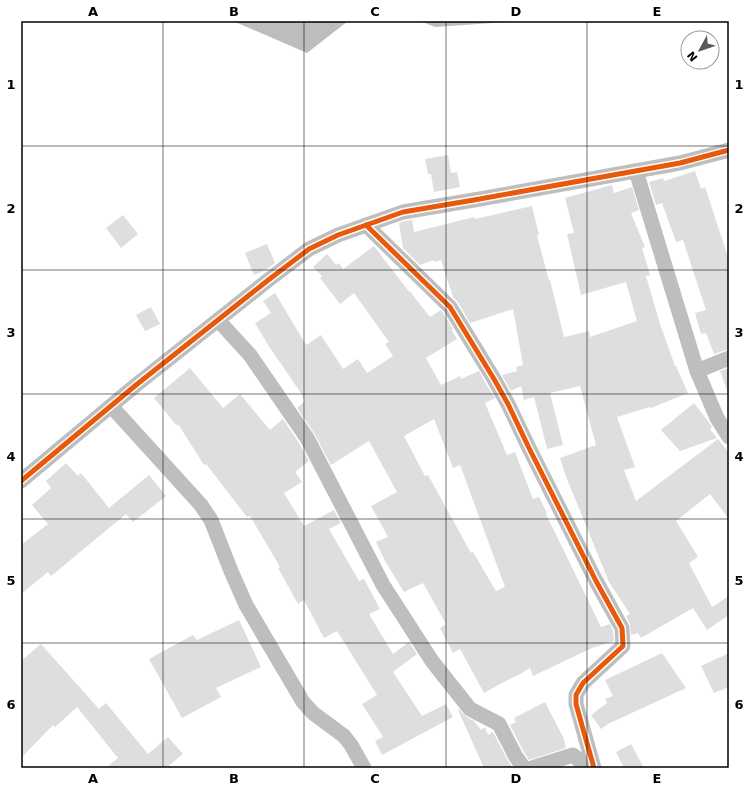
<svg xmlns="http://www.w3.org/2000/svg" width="750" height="789" font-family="'DejaVu Sans',sans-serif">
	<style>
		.water { fill: #bdbdbd }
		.building { fill: #dedede; fill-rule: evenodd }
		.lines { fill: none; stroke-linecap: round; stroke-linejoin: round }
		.street { stroke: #bebebe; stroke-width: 15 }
		.cycleway-casing { stroke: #fff; stroke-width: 8 }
		.cycleway { stroke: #e8590c; stroke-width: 5 }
		.grid { fill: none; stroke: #000; stroke-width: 1; stroke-opacity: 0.55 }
		.neatline { fill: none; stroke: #000; stroke-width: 1.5 }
		.grid-label { font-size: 13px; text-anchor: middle; font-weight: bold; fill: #000 }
	</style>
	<rect width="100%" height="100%" fill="#fff"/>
	<!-- water -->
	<g class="water">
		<path d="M 233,21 L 348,21 L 307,53 Z"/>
		<path d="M 420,21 L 522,21 L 435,27 Z"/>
	</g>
	<!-- building -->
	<g class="building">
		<path d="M 448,155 L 451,173 L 457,172 L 460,187 L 434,192 L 431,174 L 428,174 L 425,159 Z"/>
		<path d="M 695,171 L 701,189 L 705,187 L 729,260 L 729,349 L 714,354 L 706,333 L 701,334 L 695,313 L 706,310 L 683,240 L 676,242 L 662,203 L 656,205 L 649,182 L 663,178 L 664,181 Z"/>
		<path d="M 612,185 L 614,193 L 632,187 L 639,210 L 631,213 L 645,247 L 642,248 L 650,275 L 646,276 L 660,324 L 675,366 L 676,366 L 688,393 L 651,408 L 650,407 L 617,417 L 635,467 L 624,470 L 636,501 L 718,439 L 729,453 L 729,519 L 710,494 L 676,521 L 698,557 L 689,563 L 712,607 L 729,596 L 729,615 L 707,630 L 693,608 L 641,638 L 638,633 L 631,635 L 630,624 L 626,616 L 630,614 L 609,582 L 565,474 L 560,458 L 596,445 L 580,386 L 550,393 L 563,445 L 547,449 L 534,397 L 524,400 L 521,386 L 511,391 L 502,375 L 517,371 L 516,367 L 523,365 L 513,309 L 470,323 L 458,302 L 453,297 L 441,260 L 434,262 L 434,260 L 420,265 L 403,248 L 399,223 L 405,221 L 412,220 L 414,232 L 474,217 L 475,219 L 532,206 L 539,235 L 537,235 L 549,281 L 550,280 L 564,337 L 589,331 L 590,337 L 637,321 L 626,282 L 581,295 L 567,234 L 574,233 L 565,198 Z"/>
		<path d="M 123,215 L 138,234 L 121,248 L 106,228 Z"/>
		<path d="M 267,244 L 275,263 L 266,270 L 254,275 L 245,253 Z"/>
		<path d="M 374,246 L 410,293 L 409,290 L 430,317 L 441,310 L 453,329 L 451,329 L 457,339 L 426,358 L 441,385 L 460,376 L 461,379 L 479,371 L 486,384 L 495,398 L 485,403 L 507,455 L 515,452 L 533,499 L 539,497 L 547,513 L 546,514 L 601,627 L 610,624 L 613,631 L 614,641 L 592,648 L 533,676 L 530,668 L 517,676 L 517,675 L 484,693 L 460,649 L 453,653 L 440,628 L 446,624 L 423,583 L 404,592 L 385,561 L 376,542 L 388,537 L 371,506 L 397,492 L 369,441 L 331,465 L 314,433 L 297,408 L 305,401 L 302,397 L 303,396 L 268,345 L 255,323 L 271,313 L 263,301 L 275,293 L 306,345 L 321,335 L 343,369 L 358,359 L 367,373 L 393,356 L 385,344 L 389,342 L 354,293 L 340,304 L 320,278 L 322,276 L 313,267 L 327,254 L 336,265 L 339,263 L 343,269 ZM 434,419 L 453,468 L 460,465 L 505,587 L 496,591 L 473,552 L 471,553 L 428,475 L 425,476 L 404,436 Z"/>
		<path d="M 151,307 L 160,324 L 145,331 L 136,315 Z"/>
		<path d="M 190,368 L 223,408 L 240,394 L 270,430 L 283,419 L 299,443 L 309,461 L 295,472 L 302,482 L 284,493 L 304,526 L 334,510 L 341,523 L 329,529 L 359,581 L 364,579 L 380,609 L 369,614 L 393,654 L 409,642 L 417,654 L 393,672 L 422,716 L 446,704 L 453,717 L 382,755 L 375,741 L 383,737 L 362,704 L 377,695 L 337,631 L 324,638 L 304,600 L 298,604 L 278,568 L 280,567 L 250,516 L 247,517 L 206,464 L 204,465 L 178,424 L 177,426 L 154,398 Z"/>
		<path d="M 729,368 L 729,389 L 727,390 L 720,371 Z"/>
		<path d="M 694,403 L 708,421 L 712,427 L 710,429 L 717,438 L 680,451 L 661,430 Z"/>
		<path d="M 66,463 L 78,476 L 81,473 L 109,508 L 149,475 L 166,496 L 133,522 L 126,514 L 51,576 L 48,572 L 21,594 L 21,545 L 48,524 L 32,505 L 51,488 L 46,481 Z"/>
		<path d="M 239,620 L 261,667 L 216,688 L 221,697 L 182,718 L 149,659 L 193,635 L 197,640 Z"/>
		<path d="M 41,644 L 99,709 L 106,703 L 148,754 L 168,737 L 183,754 L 166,768 L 106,768 L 118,758 L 77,707 L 55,727 L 53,725 L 21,758 L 21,661 Z"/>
		<path d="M 662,653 L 686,688 L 610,723 L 601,729 L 591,715 L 607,703 L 605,699 L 613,696 L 605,680 Z"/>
		<path d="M 729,653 L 729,687 L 714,693 L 701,666 Z"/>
		<path d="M 545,702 L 564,739 L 566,748 L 529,760 L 524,752 L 510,725 L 516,722 L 514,718 Z"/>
		<path d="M 459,709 L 466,717 L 474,721 L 481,730 L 485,727 L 488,735 L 493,732 L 508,761 L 513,768 L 484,768 L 458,710 Z"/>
		<path d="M 631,744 L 644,768 L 624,768 L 616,752 Z"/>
	</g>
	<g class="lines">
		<!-- street -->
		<g class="street">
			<path d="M 636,171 L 697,371 L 717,418 L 729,437"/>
			<path d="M 366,225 L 450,307 L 494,379 L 508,404 L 529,448 L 596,581 L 622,628 L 623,646 L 583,683 L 576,695 L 576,704 L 594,768"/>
			<path d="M 218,320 L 250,355 L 307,438 L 383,585 L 432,661 L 470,709 L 499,724 L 516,757 L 524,768"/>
			<path d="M 697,371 L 729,358"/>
			<path d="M 111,406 L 201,505 L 211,520 L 231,571 L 246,605 L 303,702 L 313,713 L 344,736 L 351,745 L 364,768"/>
			<path d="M 21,481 L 136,385 L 267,281 L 309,249 L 338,235 L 403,212 L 474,200 L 680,163 L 729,150"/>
			<path d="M 532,768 L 573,755 L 588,768"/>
		</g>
		<defs>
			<g id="cycleway">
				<path d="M 366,225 L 450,307 L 494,379 L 508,404 L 529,448 L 596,581 L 622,628 L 623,646 L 583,683 L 576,695 L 576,704 L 594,768"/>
				<path d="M 21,481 L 136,385 L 267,281 L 309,249 L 338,235 L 403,212 L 474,200 L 680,163 L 729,150"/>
			</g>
		</defs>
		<!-- cycleway casing -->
		<use href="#cycleway" class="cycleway-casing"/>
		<!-- cycleway -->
		<use href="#cycleway" class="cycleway"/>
	</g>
	<!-- grid -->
	<path class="grid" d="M 163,21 L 163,768M 304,21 L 304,768M 446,21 L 446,768M 587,21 L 587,768M 21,146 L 729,146M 21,270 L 729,270M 21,394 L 729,394M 21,519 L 729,519M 21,643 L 729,643"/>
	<!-- border -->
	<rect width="750" height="789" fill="none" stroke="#ffffff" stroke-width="44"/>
	<!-- north arrow -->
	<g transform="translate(700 50) rotate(230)"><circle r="19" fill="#ffffff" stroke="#999999"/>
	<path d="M0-3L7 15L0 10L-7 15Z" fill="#595959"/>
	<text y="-6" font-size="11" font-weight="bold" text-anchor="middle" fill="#000000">N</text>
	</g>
	<rect x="22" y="22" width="706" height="745" class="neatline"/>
	<g class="grid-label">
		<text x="93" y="16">A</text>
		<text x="234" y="16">B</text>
		<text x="375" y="16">C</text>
		<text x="516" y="16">D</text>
		<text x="657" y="16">E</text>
		<text x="11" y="89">1</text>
		<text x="739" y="89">1</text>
		<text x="11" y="213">2</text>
		<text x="739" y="213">2</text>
		<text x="11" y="337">3</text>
		<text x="739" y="337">3</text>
		<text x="11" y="461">4</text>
		<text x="739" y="461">4</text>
		<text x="11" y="585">5</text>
		<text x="739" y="585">5</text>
		<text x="11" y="709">6</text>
		<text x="739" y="709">6</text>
		<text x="93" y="783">A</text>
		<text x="234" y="783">B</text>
		<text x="375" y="783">C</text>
		<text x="516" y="783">D</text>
		<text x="657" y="783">E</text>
	</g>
</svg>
